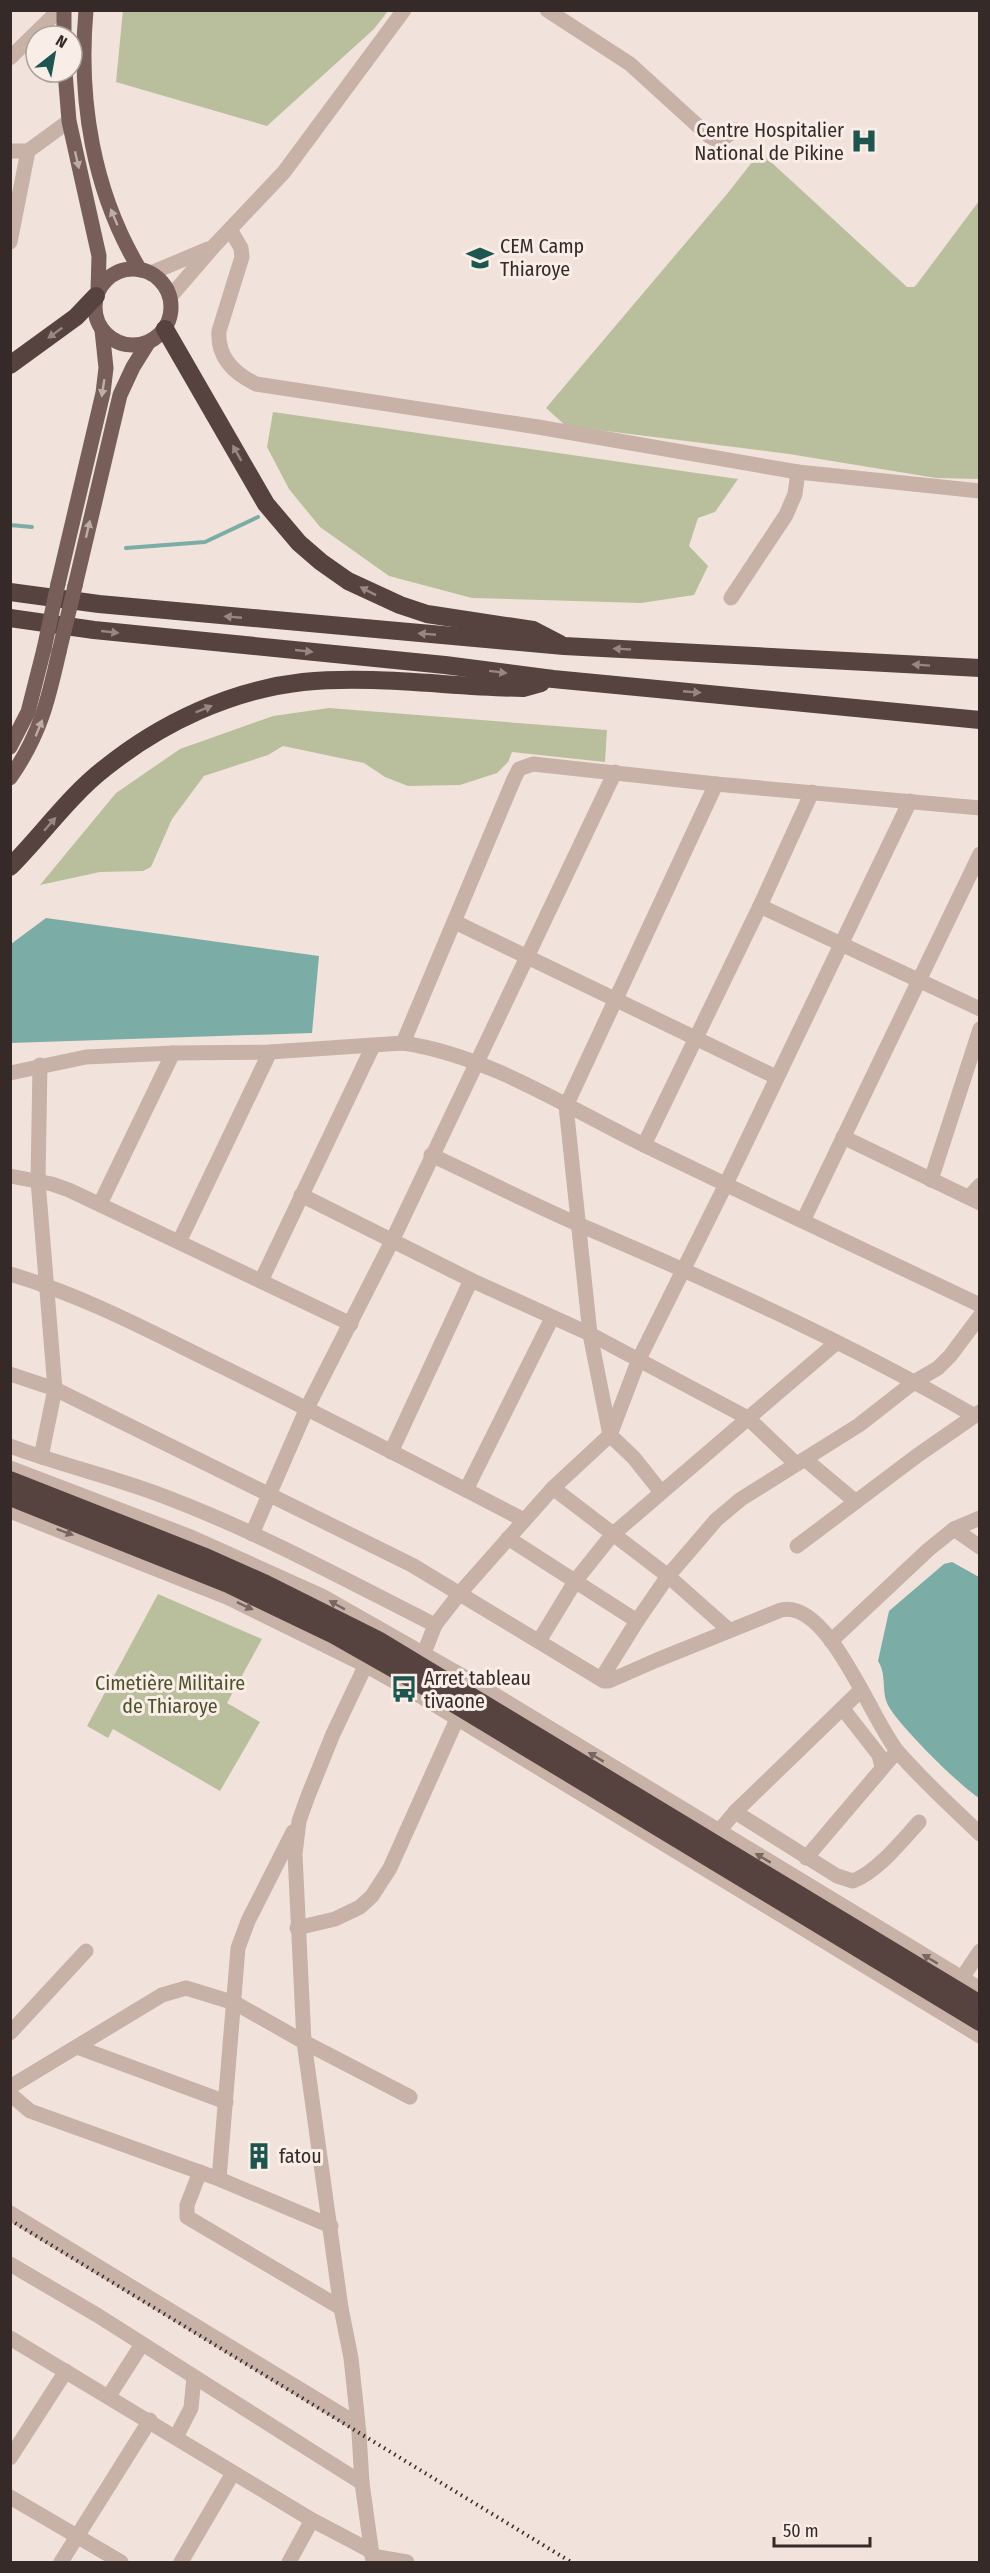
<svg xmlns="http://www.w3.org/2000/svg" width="990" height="2573" font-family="'Fira Sans Condensed',sans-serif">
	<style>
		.green { fill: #b9bf9c }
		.water { fill: #7bada6 }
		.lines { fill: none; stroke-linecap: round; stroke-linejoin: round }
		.stream { stroke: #7bada6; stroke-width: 4 }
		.minor { stroke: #c8b1a7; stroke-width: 15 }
		.major { stroke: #775e59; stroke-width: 15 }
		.highway { stroke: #56423f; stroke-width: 18 }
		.rail { stroke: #352a28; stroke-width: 4; stroke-dasharray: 1.5 4.5; stroke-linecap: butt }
		.major-bridge { stroke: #775e59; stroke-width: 15 }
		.oneway { fill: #beada7 }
		.oneway2 { fill: #978782 }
		.oneway3 { fill: #776761 }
		.labels { text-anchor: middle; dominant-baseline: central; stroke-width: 6; stroke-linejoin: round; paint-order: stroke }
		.poi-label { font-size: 20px; fill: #352a28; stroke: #f9eee7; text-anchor: start }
		.park-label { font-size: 20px; fill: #4b522c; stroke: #f9eee7 }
	</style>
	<rect width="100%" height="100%" fill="#f1e3db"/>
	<!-- green -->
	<g class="green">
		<path d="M 123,10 L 388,10 L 388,11 L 374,29 L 267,126 L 116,82 Z"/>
		<path d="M 760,152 L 907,287 L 914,287 L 917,284 L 979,201 L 979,479 L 936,478 L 789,454 L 566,426 L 546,408 L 727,194 Z"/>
		<path d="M 273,412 L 738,479 L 715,512 L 698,518 L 689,546 L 708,566 L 694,595 L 641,603 L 472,598 L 389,576 L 320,527 L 289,489 L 267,447 Z"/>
		<path d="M 329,708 L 607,730 L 605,762 L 512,752 L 508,762 L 497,773 L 460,785 L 408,786 L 385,777 L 364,763 L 283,746 L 268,755 L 204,776 L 172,819 L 151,867 L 143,871 L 100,872 L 40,885 L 116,793 L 180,749 L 273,716 Z"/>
		<path d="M 158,1594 L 262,1639 L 227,1703 L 260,1722 L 220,1791 L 113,1729 L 108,1738 L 87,1726 Z"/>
	</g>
	<!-- water -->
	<g class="water">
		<path d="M 46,918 L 319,956 L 312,1033 L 11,1043 L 11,944 Z"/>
		<path d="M 952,1562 L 979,1577 L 979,1798 C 960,1786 898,1725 888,1705 C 881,1691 887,1675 878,1661 L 889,1611 L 944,1564 Z"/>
	</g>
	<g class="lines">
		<!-- stream -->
		<g class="stream">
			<path d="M 10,525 L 32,527"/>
			<path d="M 126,548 L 205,542 L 258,517"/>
		</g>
		<!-- minor -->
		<g class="minor">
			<path d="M 547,10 L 630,64 L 709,136 L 719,141 L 736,130"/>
			<path d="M 10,58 L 59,10"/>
			<path d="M 10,151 L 28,151"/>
			<path d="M 231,231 L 241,248 L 242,257 L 219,331 C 217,357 233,373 256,384 L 538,427 L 798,472 L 980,491"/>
			<path d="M 10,242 L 28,151 L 69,121"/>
			<path d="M 151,273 L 208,249"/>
			<path d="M 170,297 L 214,246 L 284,172 L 404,10"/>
			<path d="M 731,598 L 786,515 L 795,494 L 798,472"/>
			<path d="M 760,906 L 980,1009"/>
			<path d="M 455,922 L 776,1077"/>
			<path d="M 403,1043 L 514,779 L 519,769 L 533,764 L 716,784 L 980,808"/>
			<path d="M 40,1065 L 38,1181 L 55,1389 L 41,1457"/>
			<path d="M 10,1073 L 86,1057 L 173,1053 L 270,1052 L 403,1043 C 490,1056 568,1108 646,1146 C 757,1200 868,1252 980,1305"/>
			<path d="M 843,1137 L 980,1203"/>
			<path d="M 644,1145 L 760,906 L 812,792"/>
			<path d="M 431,1155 C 481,1178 529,1203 580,1225 C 713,1282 847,1342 973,1415"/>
			<path d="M 10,1176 L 52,1184 L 69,1190 L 351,1324"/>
			<path d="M 931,1180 L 980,1029"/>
			<path d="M 301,1195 L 471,1280 L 590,1334 L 748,1418 L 796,1464"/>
			<path d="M 969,1197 L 980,1185"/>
			<path d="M 100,1204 L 173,1053"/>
			<path d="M 803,1221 L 980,854"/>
			<path d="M 179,1242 L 270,1052"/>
			<path d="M 10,1274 C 85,1296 153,1333 223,1367 C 324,1417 424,1468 524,1520"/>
			<path d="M 261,1281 L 373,1046"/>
			<path d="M 10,1374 L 55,1389 L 412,1565 L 604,1681 L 609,1681 L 657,1660 L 781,1610 C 829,1599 872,1722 898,1752 C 923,1781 952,1807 980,1834"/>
			<path d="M 10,1446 C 63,1466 119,1478 171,1499 C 262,1534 348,1581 435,1625"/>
			<path d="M 391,1452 L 471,1280"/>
			<path d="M 806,1460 L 856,1502"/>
			<path d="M 10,1468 L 191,1537 L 322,1596 L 482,1687 L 980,1989"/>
			<path d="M 553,1488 L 668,1576 L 729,1630"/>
			<path d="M 466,1490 L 552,1318"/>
			<path d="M 661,1492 L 634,1458 L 610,1435 L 590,1334 L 566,1106 L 716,784"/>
			<path d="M 10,1511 L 229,1598 L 365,1665 L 422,1697 L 980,2036"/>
			<path d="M 954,1529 L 980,1547"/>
			<path d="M 252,1534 L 307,1408 L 392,1241 L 615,772"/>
			<path d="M 508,1538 L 637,1621"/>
			<path d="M 797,1546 L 918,1455 L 980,1412"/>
			<path d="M 539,1641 L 576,1580 L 612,1535 L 836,1343"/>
			<path d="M 831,1641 L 928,1550 L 954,1529 L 980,1518"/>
			<path d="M 424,1653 L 435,1625 L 460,1593 L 553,1488 L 610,1435 L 639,1359 L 726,1184 L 910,801"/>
			<path d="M 369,1658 L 333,1734 L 308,1796 L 299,1821 L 295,1854 L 304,2042 L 341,2308 L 351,2358 L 359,2433 L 362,2483 L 373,2562"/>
			<path d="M 601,1679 L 637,1621 L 668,1576 L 716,1520 L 741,1499 L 859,1425 L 914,1382 L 938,1368 L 950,1356 L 980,1316"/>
			<path d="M 843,1709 L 879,1755 L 882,1767"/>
			<path d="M 735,1812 L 837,1876 L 853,1881 C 877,1872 902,1841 919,1822"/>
			<path d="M 719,1831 L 735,1812 L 861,1690"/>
			<path d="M 806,1858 L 897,1751"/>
			<path d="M 297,1928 L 335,1919 L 360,1907 L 372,1896 L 390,1868 L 457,1719"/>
			<path d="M 962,1978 L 980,1951"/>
			<path d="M 10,2033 L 86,1951"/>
			<path d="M 77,2047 L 226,2102"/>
			<path d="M 10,2087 L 162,1995 L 186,1988 L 235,2003 L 304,2042 L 410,2097"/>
			<path d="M 10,2094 L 30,2111 L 219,2179 L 331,2226"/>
			<path d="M 200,2172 L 187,2205 L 187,2217 L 341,2308"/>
			<path d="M 219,2179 L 238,1948 L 248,1921 L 293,1832"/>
			<path d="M 10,2213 L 357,2424"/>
			<path d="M 10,2264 L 97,2315 L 362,2483"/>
			<path d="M 10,2338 L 312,2520 L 371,2551"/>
			<path d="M 109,2396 L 142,2344"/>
			<path d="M 176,2437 L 191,2408 L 194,2377"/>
			<path d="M 10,2458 L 66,2371"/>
			<path d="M 10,2497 L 121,2562"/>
			<path d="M 372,2556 L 407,2562"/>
			<path d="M 61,2562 L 150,2420"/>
			<path d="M 181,2562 L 233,2473"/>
			<path d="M 289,2562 L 312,2520"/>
		</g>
		<!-- major -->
		<g class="major">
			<path d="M 86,10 C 78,100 93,192 140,270"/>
			<path d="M 64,36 L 64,10"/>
			<path d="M 65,72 L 69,121 L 99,256 L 98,291"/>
			<circle cx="133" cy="307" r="38"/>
			<path d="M 58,584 L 103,393 L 106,368 L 102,330"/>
			<path d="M 75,586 L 120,395 L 133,367 L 148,343"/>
			<path d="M 10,747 L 28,712 L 44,649"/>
			<path d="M 10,778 C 40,735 48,701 59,652"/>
		</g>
		<!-- highway -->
		<g class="highway">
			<path d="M 165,329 L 266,504 L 299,543 L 321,562 L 348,581 L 400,605 L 427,614 L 533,630 L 560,644"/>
			<path d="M 10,365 L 76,317 L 96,296"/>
			<path d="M 10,592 L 99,604 L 564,646 L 980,668"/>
			<path d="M 10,618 L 94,630 L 445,665 L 553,679 L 980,720"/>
			<path d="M 10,867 C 42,835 69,796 105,768 C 161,723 231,690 303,682 C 376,675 450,687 523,688 L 541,683"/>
			<path d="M 10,1480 L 203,1556 L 266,1584 L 378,1640 L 980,2004"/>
			<path d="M 10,1497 L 228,1584 L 334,1635 L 438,1694 L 980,2022"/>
		</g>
		<!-- rail -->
		<path class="rail" d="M 10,2220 L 571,2562"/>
		<!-- major-bridge -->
		<g class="major-bridge">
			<path d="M 44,649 L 58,584"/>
			<path d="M 59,652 L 75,586"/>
		</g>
	</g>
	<!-- one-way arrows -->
	<defs><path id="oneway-solid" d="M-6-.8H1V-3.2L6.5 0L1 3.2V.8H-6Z" transform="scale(1.5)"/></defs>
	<g class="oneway">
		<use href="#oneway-solid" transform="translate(77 160) rotate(77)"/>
		<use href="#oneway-solid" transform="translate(114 217) rotate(-113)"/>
		<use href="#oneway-solid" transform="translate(103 388) rotate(99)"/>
		<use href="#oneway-solid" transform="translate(88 529) rotate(-77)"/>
		<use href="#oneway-solid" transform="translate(39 728) rotate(-68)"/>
	</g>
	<g class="oneway2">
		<use href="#oneway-solid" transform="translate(55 333) rotate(144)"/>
		<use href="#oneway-solid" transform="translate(237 453) rotate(-119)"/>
		<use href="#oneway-solid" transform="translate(368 591) rotate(-153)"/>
		<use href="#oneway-solid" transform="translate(233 617) rotate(-175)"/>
		<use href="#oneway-solid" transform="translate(110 632) rotate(6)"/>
		<use href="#oneway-solid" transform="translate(427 634) rotate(-175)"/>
		<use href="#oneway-solid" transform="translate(622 649) rotate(-177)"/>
		<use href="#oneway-solid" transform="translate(304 651) rotate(6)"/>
		<use href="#oneway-solid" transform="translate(921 665) rotate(-176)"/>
		<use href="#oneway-solid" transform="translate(498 672) rotate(7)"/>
		<use href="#oneway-solid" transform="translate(692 692) rotate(5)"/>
		<use href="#oneway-solid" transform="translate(204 709) rotate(-22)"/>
		<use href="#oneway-solid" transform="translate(50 824) rotate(-49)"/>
	</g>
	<g class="oneway3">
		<use href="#oneway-solid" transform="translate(65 1532) rotate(21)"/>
		<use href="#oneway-solid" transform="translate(337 1605) rotate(-151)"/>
		<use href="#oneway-solid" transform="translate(245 1606) rotate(25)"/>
		<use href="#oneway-solid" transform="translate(596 1757) rotate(-149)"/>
		<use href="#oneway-solid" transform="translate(763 1858) rotate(-149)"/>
		<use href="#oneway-solid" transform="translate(930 1959) rotate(-149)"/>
	</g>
	<!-- icons -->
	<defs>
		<symbol id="hospital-bare" viewBox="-9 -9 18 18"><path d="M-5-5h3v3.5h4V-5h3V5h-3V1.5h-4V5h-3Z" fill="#1f554f" stroke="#f9eee7" stroke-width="2.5" paint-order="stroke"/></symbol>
		<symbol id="school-bare" viewBox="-9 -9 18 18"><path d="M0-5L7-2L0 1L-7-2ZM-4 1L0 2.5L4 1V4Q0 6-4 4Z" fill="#1f554f" stroke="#f9eee7" stroke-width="2.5" paint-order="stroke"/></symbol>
		<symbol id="bus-bare" viewBox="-9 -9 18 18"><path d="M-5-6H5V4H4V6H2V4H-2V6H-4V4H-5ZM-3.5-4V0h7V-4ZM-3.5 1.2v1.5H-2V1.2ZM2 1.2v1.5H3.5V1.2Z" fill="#1f554f" stroke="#f9eee7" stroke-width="2.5" paint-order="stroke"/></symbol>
		<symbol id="building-bare" viewBox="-9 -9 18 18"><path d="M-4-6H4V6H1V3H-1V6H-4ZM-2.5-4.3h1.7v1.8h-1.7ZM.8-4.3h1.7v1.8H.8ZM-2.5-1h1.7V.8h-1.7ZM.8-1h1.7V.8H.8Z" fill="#1f554f" stroke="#f9eee7" stroke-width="2.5" paint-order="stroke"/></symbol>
	</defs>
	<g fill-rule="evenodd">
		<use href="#hospital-bare" x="845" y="122" width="38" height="38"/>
		<use href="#school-bare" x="461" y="239" width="38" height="38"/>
		<use href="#bus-bare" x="385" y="1670" width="38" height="38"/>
		<use href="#building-bare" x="240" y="2137" width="38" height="38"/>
	</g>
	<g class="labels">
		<!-- poi labels -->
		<g class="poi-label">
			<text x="844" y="130" text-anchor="end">Centre Hospitalier<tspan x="844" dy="23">National de Pikine</tspan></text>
			<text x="500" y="246">CEM Camp<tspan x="500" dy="23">Thiaroye</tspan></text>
			<text x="424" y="1678">Arret tableau<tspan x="424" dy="23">tivaone</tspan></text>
			<text x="279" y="2156">fatou</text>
		</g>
		<!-- park labels -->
		<g class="park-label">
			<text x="170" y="1683">Cimetière Militaire<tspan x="170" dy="23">de Thiaroye</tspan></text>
		</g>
	</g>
	<!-- border -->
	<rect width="990" height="2573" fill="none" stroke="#352a28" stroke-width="24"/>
	<!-- north arrow -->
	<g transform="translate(54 54) rotate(31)"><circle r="28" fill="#f9eee7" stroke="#aba09b" stroke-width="1.5"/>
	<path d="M0-4.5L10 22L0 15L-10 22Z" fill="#1f554f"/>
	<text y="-9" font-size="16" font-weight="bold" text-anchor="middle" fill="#352a28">N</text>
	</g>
	<!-- scale -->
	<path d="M774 2537v9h96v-9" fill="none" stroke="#352a28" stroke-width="3"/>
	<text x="783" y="2537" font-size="18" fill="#352a28" stroke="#f9eee7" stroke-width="4.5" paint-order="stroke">50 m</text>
</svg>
